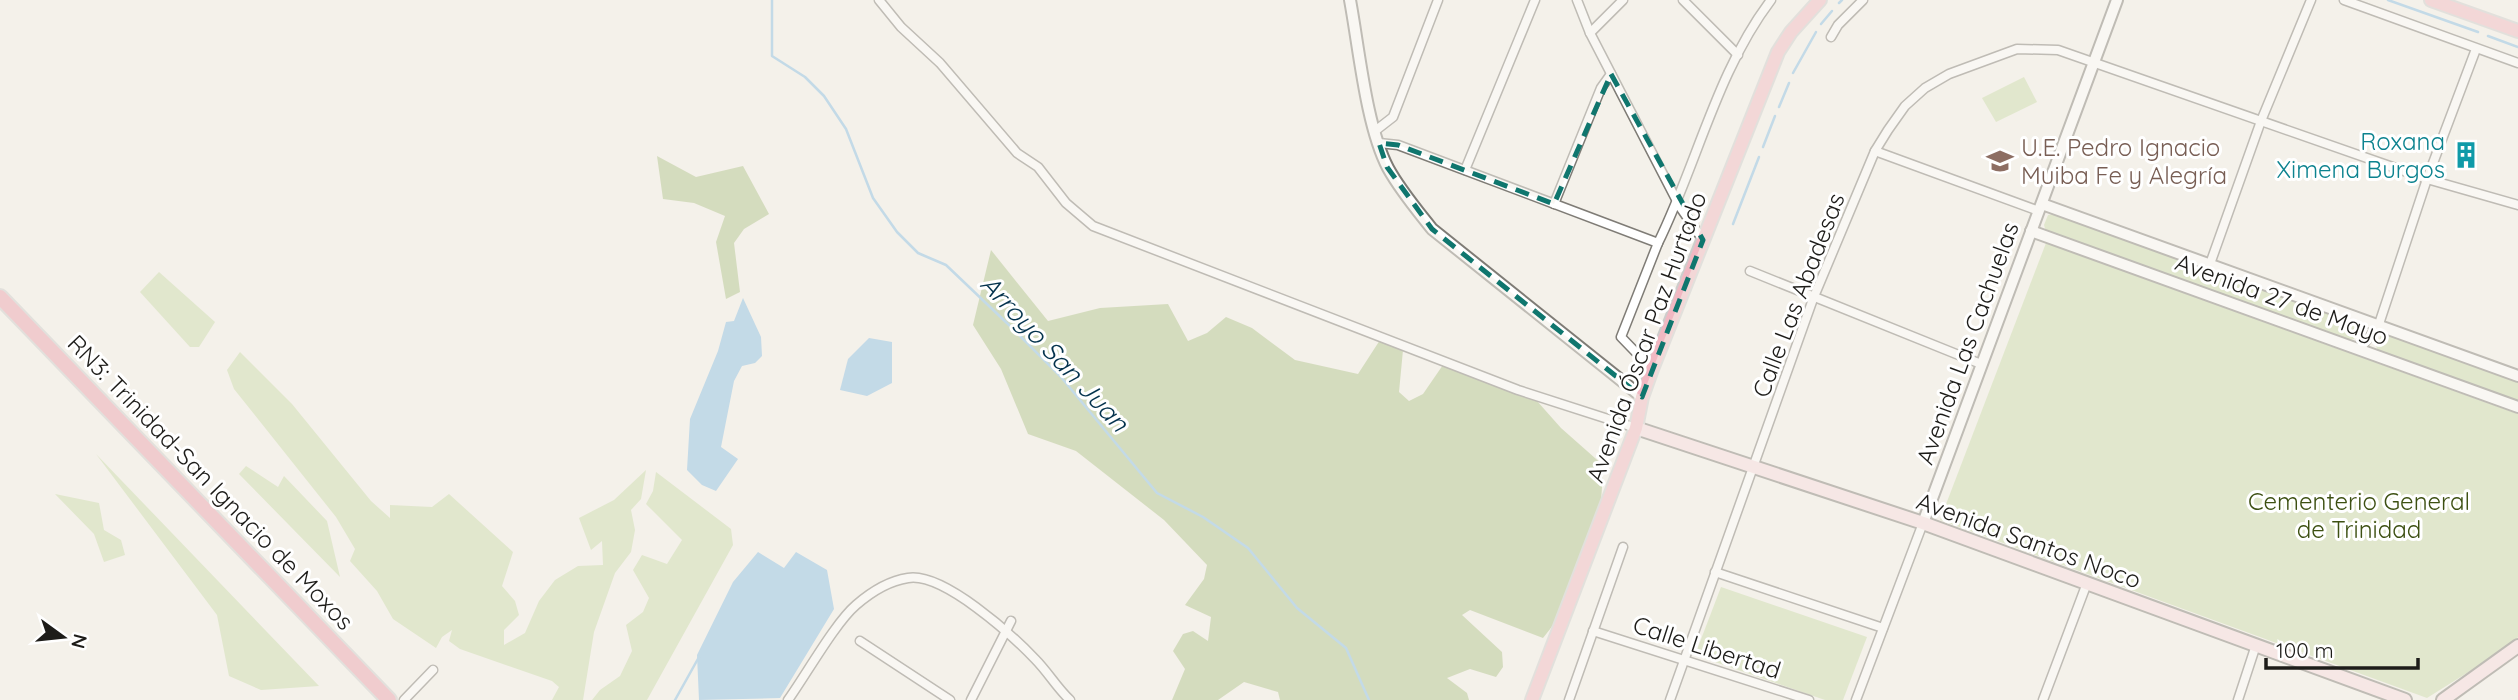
<svg xmlns="http://www.w3.org/2000/svg" width="2518" height="700" font-family="Quicksand,sans-serif">
	<style>
		.green { fill: #c9dcab }
		.forest { fill: #aec38b }
		.water { fill: #87bee5 }
		.lines { fill: none; stroke-linecap: round; stroke-linejoin: round }
		.stream { stroke: #87bee5; stroke-width: 2.5 }
		.minor-casing { stroke: #7f7c76; stroke-width: 11 }
		.tertiary-casing { stroke: #7f7c76; stroke-width: 14 }
		.secondary-casing { stroke: #7f7c76; stroke-width: 16 }
		.primary-casing { stroke: #cdcdcc; stroke-width: 16 }
		.trunk-casing { stroke: #cdcdcc; stroke-width: 18 }
		.minor { stroke: #fff; stroke-width: 8 }
		.tertiary { stroke: #fff; stroke-width: 10 }
		.secondary { stroke: #f8dce0; stroke-width: 12 }
		.primary { stroke: #f1b8c2; stroke-width: 12 }
		.trunk { stroke: #eca0ae; stroke-width: 14 }
		.marked { fill: none; stroke: #0f766e; stroke-width: 5; stroke-dasharray: 14 9; stroke-linejoin: round }
		.labels { text-anchor: middle; dominant-baseline: central; stroke-width: 6; stroke-linejoin: round; paint-order: stroke }
		.culture-label { font-size: 24px; fill: #0d838f; stroke: #fff; text-anchor: end }
		.education-label { font-size: 24px; fill: #785e54; stroke: #fff; text-anchor: start }
		.street-label { font-size: 24px; fill: #1d1c19; stroke: #fff }
		.park-label { font-size: 24px; fill: #3d5012; stroke: #fff }
		.water-label { font-size: 26px; font-style: italic; fill: #04334d; stroke: #fff }
	</style>
	<rect width="100%" height="100%" fill="#f4f1ea"/>
	<!-- green -->
	<g class="green">
		<path d="M 2024,77 L 2037,102 L 1996,122 L 1982,98 Z"/>
		<path d="M 2053,214 L 2358,324 L 2360,331 L 2354,339 L 2347,340 L 2046,232 L 2044,225 L 2048,215 Z"/>
		<path d="M 2046,243 L 2518,414 L 2518,637 L 2513,644 L 2427,698 L 1940,520 Z"/>
		<path d="M 159,272 L 215,322 L 199,347 L 190,347 L 140,292 Z"/>
		<path d="M 2387,331 L 2518,380 L 2518,403 L 2378,351 L 2376,346 L 2382,333 Z"/>
		<path d="M 240,352 L 292,404 L 371,501 L 390,518 L 390,505 L 432,507 L 449,494 L 513,552 L 502,586 L 515,601 L 519,615 L 504,630 L 504,645 L 525,633 L 539,601 L 555,580 L 578,566 L 603,565 L 602,541 L 591,550 L 579,518 L 614,500 L 646,470 L 641,499 L 631,510 L 635,530 L 631,552 L 615,573 L 594,632 L 583,700 L 552,700 L 559,687 L 552,681 L 460,649 L 449,641 L 452,630 L 442,637 L 436,648 L 393,619 L 377,591 L 350,561 L 355,549 L 336,517 L 234,389 L 227,370 Z"/>
		<path d="M 96,454 L 319,686 L 261,690 L 229,676 L 217,615 Z"/>
		<path d="M 246,466 L 278,487 L 284,476 L 327,521 L 340,577 L 239,474 Z"/>
		<path d="M 656,472 L 731,529 L 733,545 L 647,700 L 592,700 L 600,690 L 620,676 L 632,651 L 626,625 L 643,612 L 649,598 L 633,570 L 642,555 L 667,564 L 682,540 L 646,504 L 653,491 Z"/>
		<path d="M 55,494 L 99,503 L 104,530 L 121,540 L 125,555 L 104,562 L 94,534 Z"/>
		<path d="M 1721,587 L 1867,637 L 1843,700 L 1825,700 L 1695,655 Z"/>
	</g>
	<!-- forest -->
	<g class="forest">
		<path d="M 657,156 L 696,177 L 743,166 L 769,214 L 744,229 L 734,243 L 740,292 L 726,299 L 716,242 L 725,216 L 694,203 L 663,199 Z"/>
		<path d="M 991,250 L 1048,321 L 1100,308 L 1168,304 L 1188,341 L 1207,333 L 1226,317 L 1252,328 L 1295,360 L 1358,374 L 1380,340 L 1403,350 L 1399,392 L 1409,401 L 1423,394 L 1445,362 L 1480,370 L 1529,392 L 1561,428 L 1604,466 C 1602,480 1602,495 1600,509 C 1596,541 1565,615 1543,638 L 1470,610 L 1462,615 L 1502,652 L 1503,667 L 1496,677 L 1470,669 L 1447,678 L 1467,693 L 1469,700 L 1280,700 L 1278,692 L 1244,682 L 1218,700 L 1172,700 L 1185,669 L 1173,651 L 1183,634 L 1193,631 L 1208,641 L 1211,617 L 1185,605 L 1204,579 L 1207,565 L 1164,520 L 1076,451 L 1028,434 L 1001,369 L 973,325 Z"/>
	</g>
	<!-- water -->
	<g class="water">
		<path d="M 743,298 L 761,337 L 762,356 L 755,363 L 742,366 L 734,381 L 721,447 L 738,459 L 716,491 L 702,485 L 687,470 L 690,419 L 718,351 L 726,322 L 734,321 Z"/>
		<path d="M 869,338 L 892,342 L 892,383 L 867,396 L 840,390 L 848,359 Z"/>
		<path d="M 758,552 L 784,568 L 796,552 L 827,570 L 834,609 L 780,698 L 699,700 L 697,655 L 733,582 Z"/>
	</g>
	<g class="lines">
		<!-- stream -->
		<g class="stream">
			<path d="M 772,0 L 772,56 L 805,77 L 824,96 L 846,129 L 873,198 L 897,232 L 918,253 L 946,265 L 1010,326 L 1061,377 L 1157,493 L 1203,517 L 1248,548 L 1297,608 L 1346,648 L 1369,700"/>
			<path d="M 2388,0 L 2478,32"/>
			<path d="M 1839,3 L 1842,0"/>
			<path d="M 1821,24 L 1832,11"/>
			<path d="M 2488,36 L 2518,47"/>
			<path d="M 1793,73 L 1816,32"/>
			<path d="M 1779,107 L 1789,83"/>
			<path d="M 1763,147 L 1775,116"/>
			<path d="M 1733,224 L 1759,157"/>
			<path d="M 675,700 L 699,657"/>
		</g>
		<defs>
			<g id="minor">
				<path d="M 879,0 L 901,27 L 940,63 L 1017,153 L 1038,167 L 1066,203 L 1093,226 L 1518,390 L 1636,428"/>
				<path d="M 1577,0 L 1590,33 L 1680,207 L 1703,240"/>
				<path d="M 1683,0 L 1738,55"/>
				<path d="M 2344,0 L 2518,63"/>
				<path d="M 1590,33 L 1623,0"/>
				<path d="M 1831,37 L 1838,25 L 1863,0"/>
				<path d="M 1375,131 L 1393,117 L 1438,0"/>
				<path d="M 1379,143 L 1398,145 L 1658,243 C 1697,164 1717,71 1771,0"/>
				<path d="M 1875,151 L 2039,211"/>
				<path d="M 1465,170 L 1535,0"/>
				<path d="M 1554,204 L 1601,88 L 1611,74"/>
				<path d="M 2210,264 L 2261,121 L 2311,0"/>
				<path d="M 1750,271 L 1981,364"/>
				<path d="M 2360,349 L 2379,324 L 2427,179 L 2476,49"/>
				<path d="M 1652,369 L 1621,337 L 1658,243"/>
				<path d="M 1715,572 L 1883,628"/>
				<path d="M 1593,631 L 1809,700"/>
				<path d="M 860,641 L 950,700"/>
				<path d="M 404,700 L 433,670"/>
				<path d="M 788,700 C 806,675 835,623 856,605 C 871,592 888,581 908,578 C 943,572 1012,635 1035,659 C 1048,672 1057,688 1070,700"/>
				<path d="M 971,700 L 1011,621"/>
				<path d="M 1569,700 L 1623,547"/>
				<path d="M 1670,700 L 1813,299 L 1875,151 L 1888,130 L 1905,106 L 1925,88 L 1949,74 L 2017,49 L 2058,50 L 2427,179 L 2518,205"/>
				<path d="M 1856,700 L 1923,523"/>
				<path d="M 2043,700 L 2087,583"/>
				<path d="M 2238,700 L 2256,645"/>
			</g>
			<g id="tertiary">
				<path d="M 1350,0 C 1359,48 1366,126 1388,168 C 1400,190 1417,210 1432,229 L 1642,397"/>
				<path d="M 2042,204 L 2518,376"/>
				<path d="M 2031,231 L 2518,407"/>
				<path d="M 1923,523 L 2117,0"/>
			</g>
			<g id="secondary">
				<path d="M 1636,428 L 1923,523 L 2405,700"/>
				<path d="M 2443,700 L 2518,646"/>
			</g>
			<g id="primary">
				<path d="M 2431,0 L 2518,31"/>
				<path d="M 1532,700 L 1636,428 L 1642,397 L 1652,369 L 1778,52 L 1791,32 L 1820,0"/>
			</g>
			<path id="trunk" d="M 0,297 L 389,700"/>
		</defs>
		<!-- minor casing -->
		<use href="#minor" class="minor-casing"/>
		<!-- tertiary casing -->
		<use href="#tertiary" class="tertiary-casing"/>
		<!-- secondary casing -->
		<use href="#secondary" class="secondary-casing"/>
		<!-- primary casing -->
		<use href="#primary" class="primary-casing"/>
		<!-- trunk casing -->
		<use href="#trunk" class="trunk-casing"/>
		<!-- minor -->
		<use href="#minor" class="minor"/>
		<!-- tertiary -->
		<use href="#tertiary" class="tertiary"/>
		<!-- secondary -->
		<use href="#secondary" class="secondary"/>
		<!-- primary -->
		<use href="#primary" class="primary"/>
		<!-- trunk -->
		<use href="#trunk" class="trunk"/>
	</g>
	<!-- marked area -->
	<path d="M0 0H2518V700H0ZM 1611,74 L 1703,240 L 1642,397 L 1432,229 L 1387,167 L 1379,143 L 1398,145 L 1554,204 Z" fill="#f4f1ea" fill-opacity=".55" fill-rule="evenodd"/>
	<path class="marked" d="M 1611,74 L 1703,240 L 1642,397 L 1432,229 L 1387,167 L 1379,143 L 1398,145 L 1554,204 Z"/>
	<!-- icons -->
	<defs>
		<symbol id="building-bare" viewBox="-9 -9 18 18"><path d="M-4-6H4V6H1V3H-1V6H-4ZM-2.5-4.3h1.7v1.8h-1.7ZM.8-4.3h1.7v1.8H.8ZM-2.5-1h1.7V.8h-1.7ZM.8-1h1.7V.8H.8Z" fill="#0f9aa8" stroke="#fff" stroke-width="2.5" paint-order="stroke"/></symbol>
		<symbol id="school-bare" viewBox="-9 -9 18 18"><path d="M0-5L7-2L0 1L-7-2ZM-4 1L0 2.5L4 1V4Q0 6-4 4Z" fill="#8d6e63" stroke="#fff" stroke-width="2.5" paint-order="stroke"/></symbol>
	</defs>
	<g fill-rule="evenodd">
		<use href="#building-bare" x="2447" y="136" width="38" height="38"/>
		<use href="#school-bare" x="1981" y="142" width="38" height="38"/>
	</g>
	<g class="labels">
		<!-- culture labels -->
		<g class="culture-label">
			<text x="2445" y="141">Roxana<tspan x="2445" dy="28">Ximena Burgos</tspan></text>
		</g>
		<!-- education labels -->
		<g class="education-label">
			<text x="2021" y="147">U.E. Pedro Ignacio<tspan x="2021" dy="28">Muiba Fe y Alegría</tspan></text>
		</g>
		<!-- street labels -->
		<g class="street-label">
			<text transform="translate(1798 295) rotate(-69)">Calle Las Abadesas</text>
			<text transform="translate(2282 299) rotate(20)">Avenida 27 de Mayo</text>
			<text transform="translate(1646 337) rotate(-70)">Avenida Óscar Paz Hurtado</text>
			<text transform="translate(1967 343) rotate(-70)">Avenida Las Cachuelas</text>
			<text transform="translate(211 482) rotate(46)">RN3: Trinidad-San Ignacio de Moxos</text>
			<text transform="translate(2029 540) rotate(20)">Avenida Santos Noco</text>
			<text transform="translate(1707 647) rotate(18)">Calle Libertad</text>
		</g>
		<!-- park labels -->
		<g class="park-label">
			<text x="2359" y="501">Cementerio General<tspan x="2359" dy="28">de Trinidad</tspan></text>
		</g>
		<!-- water labels -->
		<g class="water-label">
			<text transform="translate(1055 353) rotate(47)">Arroyo San Juan</text>
		</g>
	</g>
	<!-- north arrow -->
	<g transform="translate(63 637) rotate(105)" stroke="#ffffff" stroke-width="5" paint-order="stroke">
	<path d="M0-5L12 26L0 18L-12 26Z" fill="#1d1c19"/>
	<text y="-10" font-size="19" font-weight="bold" text-anchor="middle" fill="#1d1c19">N</text>
	</g>
	<!-- scale -->
	<path d="M2266 658v10h152v-10" fill="none" stroke="#1d1c19" stroke-width="3.5"/>
	<text x="2276" y="658" font-size="21" fill="#1d1c19" stroke="#ffffff" stroke-width="5" paint-order="stroke">100 m</text>
</svg>
